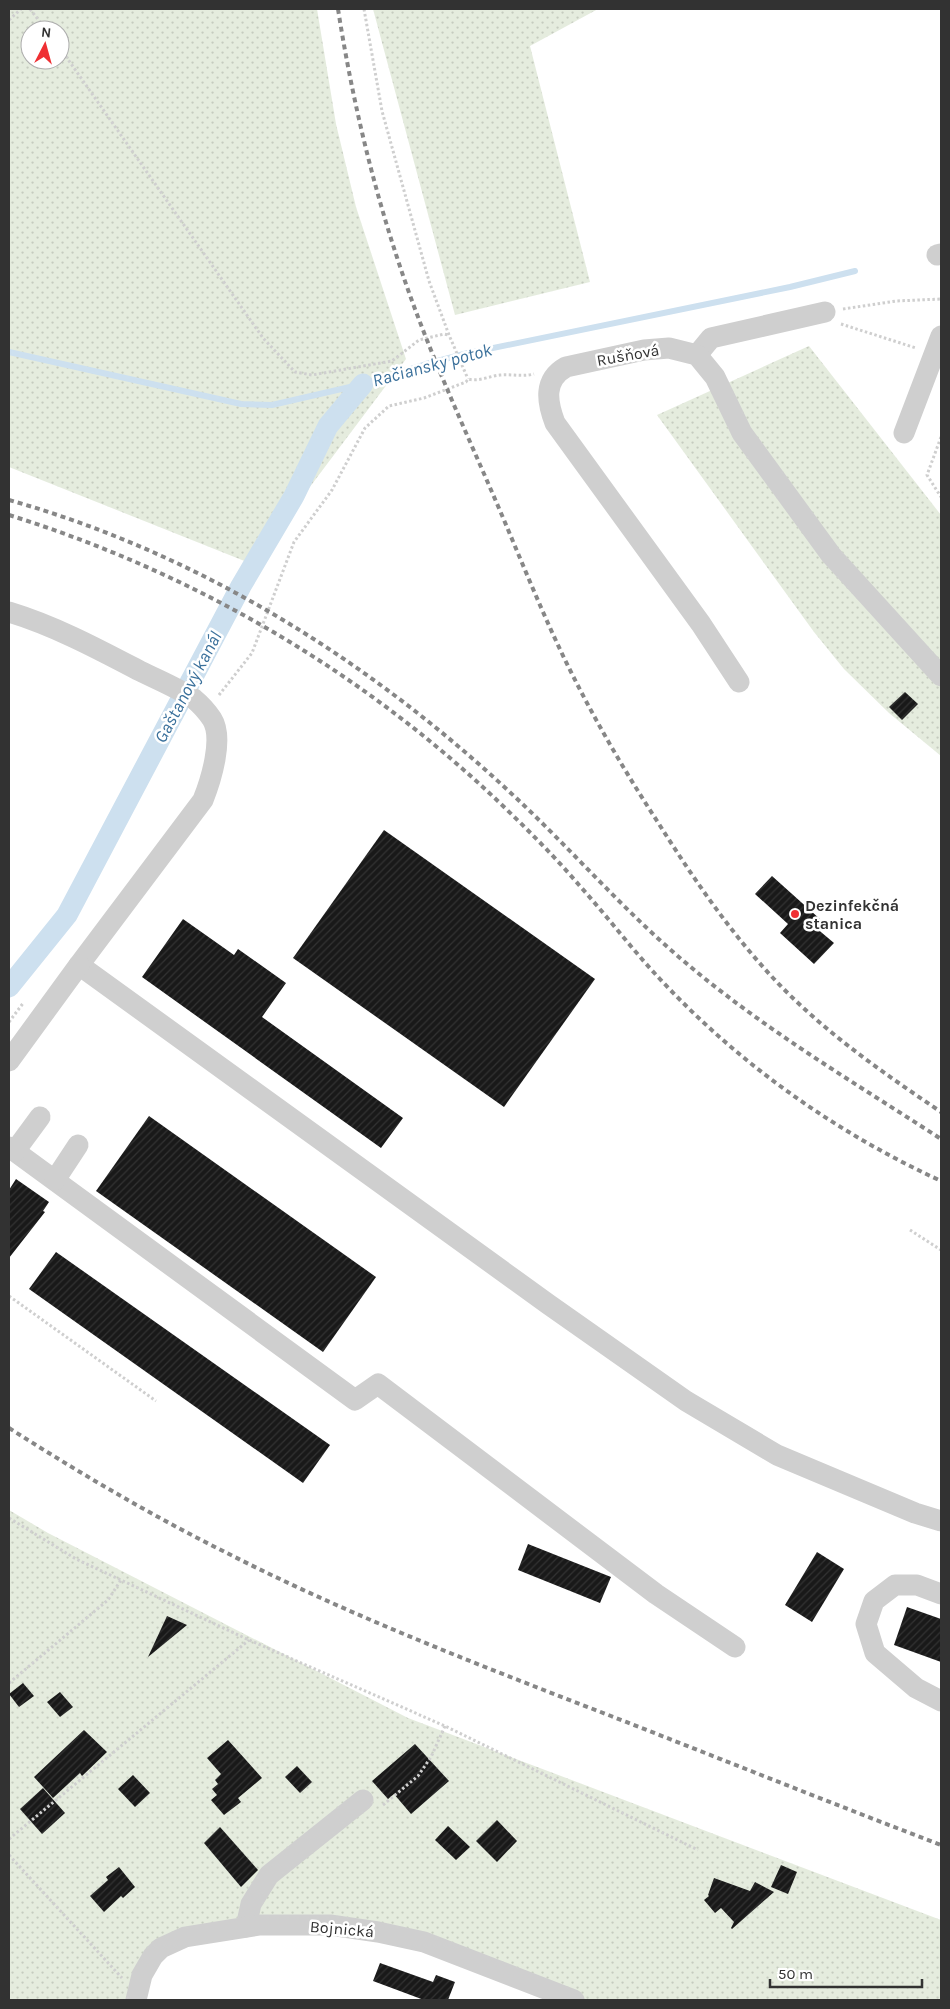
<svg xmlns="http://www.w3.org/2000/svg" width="950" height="2009" font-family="Karla,sans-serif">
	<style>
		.grass { fill: url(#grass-dots); fill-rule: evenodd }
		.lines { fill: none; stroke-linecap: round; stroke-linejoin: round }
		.stream { stroke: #cde0ef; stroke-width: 6 }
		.canal { stroke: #cde0ef; stroke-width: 21 }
		.building { fill: url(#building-hatch) }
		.path { stroke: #cfcfcf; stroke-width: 3; stroke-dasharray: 2.5 2.5; stroke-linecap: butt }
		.minor { stroke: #cfcfcf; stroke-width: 21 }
		.rail { stroke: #878787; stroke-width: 4; stroke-dasharray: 5 4; stroke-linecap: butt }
		.poi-dot { fill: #ef2f33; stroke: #fff; stroke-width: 2 }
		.labels { text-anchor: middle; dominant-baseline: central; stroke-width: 5; stroke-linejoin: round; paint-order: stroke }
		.street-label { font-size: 16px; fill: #323232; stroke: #fff }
		.poi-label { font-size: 16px; font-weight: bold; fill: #323232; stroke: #fff; text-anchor: start }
		.water-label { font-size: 18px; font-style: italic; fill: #3a709b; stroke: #fff }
	</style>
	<defs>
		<pattern id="grass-dots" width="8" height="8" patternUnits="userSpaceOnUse" patternTransform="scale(1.25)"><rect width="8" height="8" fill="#e5ecde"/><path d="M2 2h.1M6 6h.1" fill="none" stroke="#c5cbbf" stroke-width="1.8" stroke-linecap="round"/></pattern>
		<pattern id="building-hatch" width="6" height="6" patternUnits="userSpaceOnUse" patternTransform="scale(1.25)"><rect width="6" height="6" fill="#191919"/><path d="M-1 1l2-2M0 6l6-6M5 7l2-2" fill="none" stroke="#323232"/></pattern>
	</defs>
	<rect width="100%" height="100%" fill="#fff"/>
	<!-- grass -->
	<g class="grass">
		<path d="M 9,9 L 317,9 L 336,124 L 356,207 L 406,359 L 252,564 L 9,467 ZM 30,30 L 60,30 L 60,60 L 30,60 Z"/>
		<path d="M 373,9 L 598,9 L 530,46 L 590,282 L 455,315 Z"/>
		<path d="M 809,346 L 941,515 L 941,756 L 889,713 L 844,669 L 814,632 L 657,415 Z"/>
		<path d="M 9,1510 L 48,1533 L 408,1718 L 941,1920 L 941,2000 L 581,2000 L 378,1925 L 177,1934 L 132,2000 L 9,2000 Z"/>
	</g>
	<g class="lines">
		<!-- stream -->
		<path class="stream" d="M 9,352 L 241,404 L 272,405 L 363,384 L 426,364 L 464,354 L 790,287 L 855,271"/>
		<!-- canal -->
		<path class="canal" d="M 9,987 L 67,915 L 241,586 L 294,496 L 328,426 L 363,384"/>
	</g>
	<!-- building -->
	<g class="building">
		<path d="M 905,692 L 918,704 L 902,720 L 889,707 Z"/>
		<path d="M 384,830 L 595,979 L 504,1107 L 293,958 Z"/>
		<path d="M 772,876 L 821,920 L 815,927 L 834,943 L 814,964 L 780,933 L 788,924 L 755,894 Z"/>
		<path d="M 183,919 L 234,955 L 238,949 L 286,983 L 262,1017 L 403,1118 L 381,1148 L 142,977 Z"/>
		<path d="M 149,1116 L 376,1277 L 323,1352 L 96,1191 Z"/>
		<path d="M 16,1179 L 49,1202 L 43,1211 L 45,1212 L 9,1258 L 9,1190 Z"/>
		<path d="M 56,1252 L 330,1445 L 303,1483 L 29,1289 Z"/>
		<path d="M 528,1544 L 611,1577 L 600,1603 L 518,1570 Z"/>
		<path d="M 817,1552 L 844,1569 L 812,1622 L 785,1605 Z"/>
		<path d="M 907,1607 L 941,1619 L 941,1662 L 894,1645 Z"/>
		<path d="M 167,1616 L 187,1625 L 148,1657 Z"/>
		<path d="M 23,1683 L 34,1696 L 19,1707 L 9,1694 Z"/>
		<path d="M 60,1692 L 73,1707 L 60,1717 L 47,1702 Z"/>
		<path d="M 84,1730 L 107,1752 L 82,1776 L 80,1773 L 53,1798 L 34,1777 Z"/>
		<path d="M 228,1740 L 262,1778 L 238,1798 L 241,1802 L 224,1815 L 211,1800 L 217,1795 L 212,1789 L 218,1784 L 215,1780 L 221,1774 L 207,1758 Z"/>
		<path d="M 415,1744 L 449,1781 L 411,1814 L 394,1794 L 388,1799 L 372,1781 Z"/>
		<path d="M 297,1766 L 312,1782 L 300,1793 L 285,1777 Z"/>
		<path d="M 133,1775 L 150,1793 L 135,1807 L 118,1789 Z"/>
		<path d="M 43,1788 L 65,1813 L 42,1834 L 20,1809 Z"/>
		<path d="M 497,1820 L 517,1841 L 497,1862 L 476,1841 Z"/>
		<path d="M 448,1826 L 470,1847 L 456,1860 L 435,1840 Z"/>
		<path d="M 220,1827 L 258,1870 L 241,1887 L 204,1843 Z"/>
		<path d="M 781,1865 L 797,1872 L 788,1894 L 771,1887 Z"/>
		<path d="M 119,1867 L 135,1887 L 123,1898 L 121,1896 L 104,1912 L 90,1896 L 108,1880 L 106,1877 Z"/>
		<path d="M 714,1878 L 750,1891 L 755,1882 L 774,1892 L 732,1929 L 731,1928 L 734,1922 L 721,1908 L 715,1913 L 704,1900 L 709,1896 L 708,1895 Z"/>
		<path d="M 380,1963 L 433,1982 L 436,1975 L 455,1982 L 448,2000 L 424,2000 L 373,1981 Z"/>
	</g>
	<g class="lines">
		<!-- path -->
		<g class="path">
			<path d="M 30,9 L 46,30"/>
			<path d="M 364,9 L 382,111 L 429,281 L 449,335 L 468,379"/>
			<path d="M 9,20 L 21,9"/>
			<path d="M 60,48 L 263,338 L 295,372 L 312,375 L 392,361 L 419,340 L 444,334 L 449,335"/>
			<path d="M 843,309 L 896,301 L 941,299"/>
			<path d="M 841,324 L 916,348"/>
			<path d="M 941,437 L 927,475 L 941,497"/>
			<path d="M 219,695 L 252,653 L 294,542 L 332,490 L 365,428 L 389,406 L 424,398 L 466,382 L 468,379 C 478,382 490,376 500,375 C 512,374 522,377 534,374"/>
			<path d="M 9,1022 L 24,1002"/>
			<path d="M 910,1230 L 941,1250"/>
			<path d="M 9,1296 L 156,1401"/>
			<path d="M 9,1518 L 76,1559 L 249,1640 L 445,1726 L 698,1850"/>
			<path d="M 9,1683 L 108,1600 L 121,1580"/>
			<path d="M 383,1805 L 418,1776 L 431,1757 L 445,1726"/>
			<path d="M 9,1839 L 249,1640"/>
			<path d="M 9,1855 L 122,1978"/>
		</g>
		<!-- minor -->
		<g class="minor">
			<path d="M 937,255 L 941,254"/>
			<path d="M 697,355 L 711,338 L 825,312"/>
			<path d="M 904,433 L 941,336"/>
			<path d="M 9,612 C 55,626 98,649 140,671 C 158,680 178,688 194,699 C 200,704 208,713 212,719 C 224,738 211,780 203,800 L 79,965 L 548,1304 L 686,1401 L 777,1455 L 915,1513 L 941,1521"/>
			<path d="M 739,682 L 701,624 L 555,423 C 547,402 543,380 566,367 L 644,350 L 669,348 L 697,355 L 715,377 L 742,433 L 831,555 L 941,676"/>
			<path d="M 9,1061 L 79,965"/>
			<path d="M 9,1147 L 355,1400 L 378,1384 L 656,1594 L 735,1647"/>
			<path d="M 15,1151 L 40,1117"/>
			<path d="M 55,1180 L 78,1145"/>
			<path d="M 941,1594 L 917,1585 L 895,1585 L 874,1601 L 866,1624 L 875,1653 L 916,1688 L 941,1701"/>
			<path d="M 246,1927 L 251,1904 L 269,1875 L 363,1800"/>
			<path d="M 136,2000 L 142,1975 L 153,1956 L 161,1948 L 185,1937 L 260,1925 L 330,1925 L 378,1932 L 424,1942 L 574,2000"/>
		</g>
		<!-- rail -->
		<g class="rail">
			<path d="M 338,9 C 354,111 379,212 415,309 C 440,376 470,441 498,506 C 522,562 544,618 571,672 C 597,724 627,775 659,824 C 693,878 730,932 774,979 C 824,1032 882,1072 941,1112"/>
			<path d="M 9,500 C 200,554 370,661 514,796 C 572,850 625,912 686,963 C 765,1030 855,1083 941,1139"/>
			<path d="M 9,515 C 194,573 362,671 502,805 C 529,831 555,857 579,885 C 606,915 631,948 659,978 C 739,1064 835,1132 941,1181"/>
			<path d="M 9,1428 C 78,1472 149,1514 223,1551 C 348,1615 479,1665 611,1716 C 721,1759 831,1803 941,1845"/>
		</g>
	</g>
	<!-- markers -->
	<circle class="poi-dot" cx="795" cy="914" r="5"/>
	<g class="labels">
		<!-- street labels -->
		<g class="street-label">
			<text transform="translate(628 355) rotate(-10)">Rušňová</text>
			<text transform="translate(342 1929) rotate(5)">Bojnická</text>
		</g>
		<!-- poi labels -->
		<g class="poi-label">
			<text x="805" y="905">Dezinfekčná<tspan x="805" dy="18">stanica</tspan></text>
		</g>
		<!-- water labels -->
		<g class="water-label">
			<text transform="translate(432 365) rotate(-15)">Račiansky potok</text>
			<text transform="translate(188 687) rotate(-62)">Gaštanový kanál</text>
		</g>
	</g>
	<!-- border -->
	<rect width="950" height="2009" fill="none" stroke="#323232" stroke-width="20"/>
	<!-- north arrow -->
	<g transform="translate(45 45) rotate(6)"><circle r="24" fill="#ffffff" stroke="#adadad"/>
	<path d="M0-4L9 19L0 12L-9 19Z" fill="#ef2f33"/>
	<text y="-8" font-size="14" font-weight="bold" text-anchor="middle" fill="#323232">N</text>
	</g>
	<!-- scale -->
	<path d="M770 1979v8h152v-8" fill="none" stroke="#323232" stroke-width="2.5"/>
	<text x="778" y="1979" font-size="15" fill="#323232" stroke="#ffffff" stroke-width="4" paint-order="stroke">50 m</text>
</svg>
